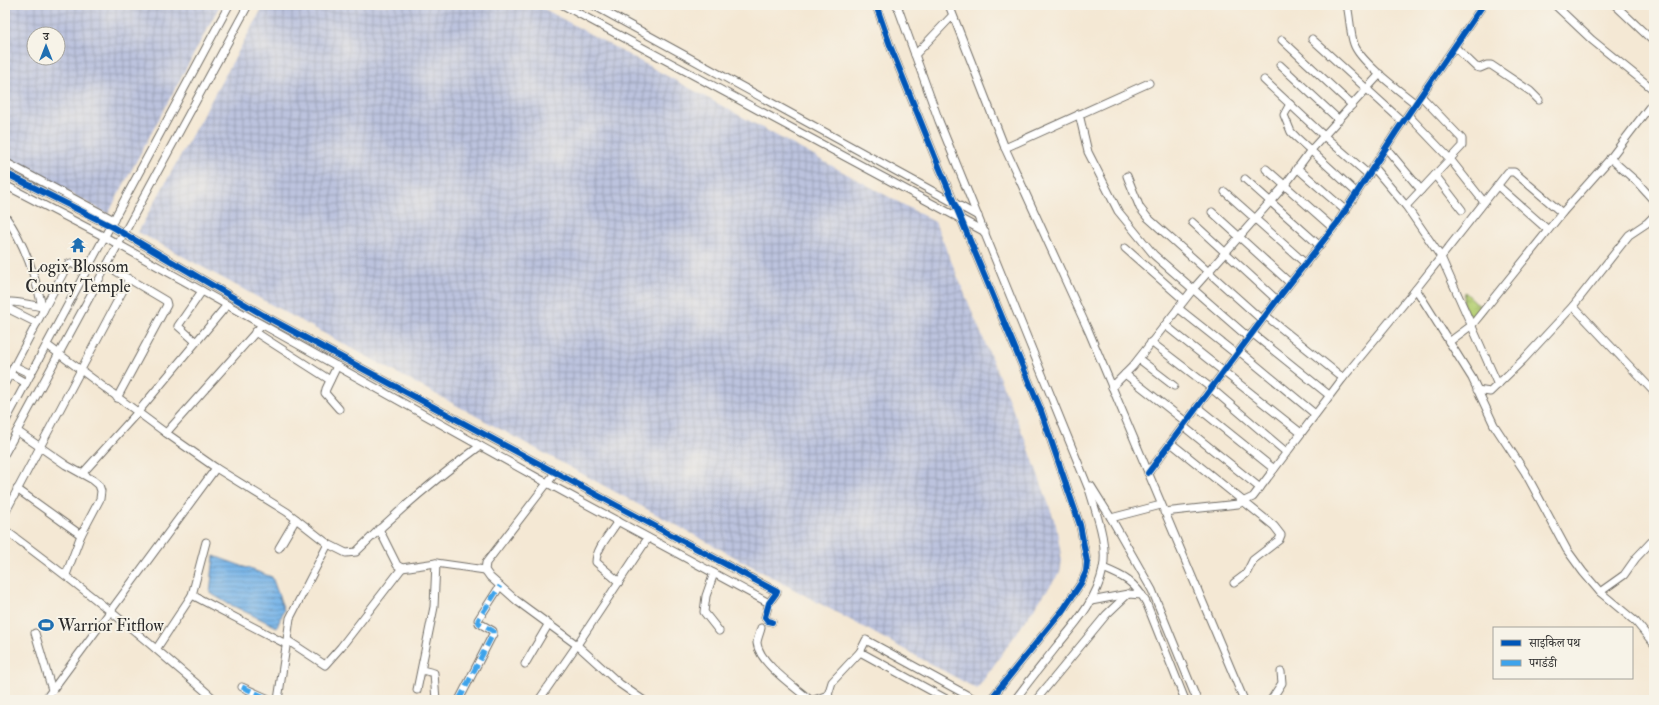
<svg xmlns="http://www.w3.org/2000/svg" width="1659" height="705" font-family="'IM FELL Double Pica','Noto Serif Devanagari',serif">
	<style>
		.industrial { fill: url(#industrial-grid); fill-rule: evenodd }
		.wetland { fill: url(#wetland-marsh); stroke: #707e50 }
		.water { fill: url(#water-rules); stroke: #506f8a }
		.lines { fill: none; stroke-linecap: round; stroke-linejoin: round }
		.minor-casing { stroke: #716d66; stroke-width: 9 }
		.minor { stroke: #fff; stroke-width: 7 }
		.quiet { stroke: #3ea3eb; stroke-width: 5; stroke-dasharray: 10 5; stroke-linecap: butt }
		.cycleway-casing { stroke: #f7f3e8; stroke-width: 8 }
		.cycleway { stroke: #0057b8; stroke-width: 6 }
		.labels { text-anchor: middle; dominant-baseline: central; stroke-width: 4; stroke-linejoin: round; paint-order: stroke }
		.poi-label { font-size: 17px; fill: #2b2b2b; stroke: #f7f3e8 }
	</style>
	<defs>
		<pattern id="industrial-grid" width="8" height="8" patternUnits="userSpaceOnUse"><rect width="8" height="8" fill="#bcc3de"/><path d="M0 4h8M4 0v8" fill="none" stroke="#999fb4"/></pattern>
		<pattern id="wetland-marsh" width="20" height="14" patternUnits="userSpaceOnUse"><rect width="20" height="14" fill="#b6d075"/><path d="M1 5h8M5 5V1M11 12h8M15 12V8" fill="none" stroke="#9db365"/></pattern>
		<pattern id="water-rules" width="6" height="5" patternUnits="userSpaceOnUse"><rect width="6" height="5" fill="#75b3e8"/><path d="M0 2.5h6" fill="none" stroke="#6092bc"/></pattern>
	</defs>
	<rect width="100%" height="100%" fill="#f7f3e8"/>
	<filter id="ink" filterUnits="userSpaceOnUse"><feTurbulence type="fractalNoise" baseFrequency=".025" numOctaves="2"/><feDisplacementMap in="SourceGraphic" scale="8" xChannelSelector="R" yChannelSelector="G"/><feConvolveMatrix kernelMatrix="1 2 1 2 8 2 1 2 1" color-interpolation-filters="sRGB"/></filter>
	<filter id="wash" filterUnits="userSpaceOnUse"><feTurbulence type="fractalNoise" baseFrequency=".012" numOctaves="4" result="noise"/><feDisplacementMap in="SourceGraphic" scale="16" xChannelSelector="R" yChannelSelector="G"/><feGaussianBlur stdDeviation="0.9" result="paint"/><feColorMatrix in="noise" values="0 0 0 0 0 0 0 0 0 0 0 0 0 0 0 0 0 1.4 0 .05"/><feComposite in="paint" operator="in"/></filter>
	<g filter="url(#wash)">
		<rect width="100%" height="100%" fill="#f4e8d4"/>
		<!-- industrial -->
		<g class="industrial">
			<path d="M 5,5 L 220,5 L 108,214 L 5,158 ZM 34,34 L 58,34 L 58,58 L 34,58 Z"/>
			<path d="M 264,5 L 537,5 L 935,222 L 1029,449 L 1056,525 L 1062,561 L 1060,572 L 977,689 L 138,232 Z"/>
		</g>
		<!-- wetland -->
		<path class="wetland" d="M 1465,292 L 1485,311 L 1471,323 L 1463,304 Z"/>
		<!-- water -->
		<path class="water" d="M 214,556 L 272,577 L 284,610 L 277,627 L 227,603 L 210,593 Z"/>
	</g>
	<g filter="url(#ink)">
		<g class="lines">
			<defs>
				<g id="minor">
					<path d="M 563,5 L 985,232"/>
					<path d="M 593,5 L 978,216"/>
					<path d="M 876,5 L 891,48 L 935,157 L 1040,408 L 1080,525 L 1087,562 L 1086,572 L 1081,583 L 1063,610 L 990,700"/>
					<path d="M 897,5 L 939,121 L 1090,492 C 1097,516 1108,544 1103,569 C 1097,600 1075,624 1056,647 C 1042,665 1028,682 1015,700"/>
					<path d="M 949,5 L 1005,148 L 1089,332 L 1244,700"/>
					<path d="M 1347,5 C 1350,17 1350,34 1354,44 C 1360,62 1400,91 1416,104"/>
					<path d="M 1555,5 L 1592,40 L 1654,90"/>
					<path d="M 1615,5 L 1654,42"/>
					<path d="M 1312,39 L 1403,122"/>
					<path d="M 1282,40 L 1352,105"/>
					<path d="M 1455,47 L 1476,67 L 1480,68 L 1487,65 L 1491,65 L 1530,91 L 1539,100"/>
					<path d="M 915,55 L 952,16"/>
					<path d="M 1280,65 L 1339,120"/>
					<path d="M 1264,80 L 1324,136 L 1369,175"/>
					<path d="M 1290,104 L 1284,115 L 1291,132 L 1296,137 L 1357,193"/>
					<path d="M 1079,114 L 1088,152 L 1118,211 L 1154,255 L 1249,338"/>
					<path d="M 1408,115 L 1450,159 L 1484,202"/>
					<path d="M 1005,148 L 1149,83"/>
					<path d="M 1386,148 L 1421,190"/>
					<path d="M 1610,158 L 1637,182 L 1654,201"/>
					<path d="M 5,162 L 114,220"/>
					<path d="M 1297,168 L 1346,211"/>
					<path d="M 1374,168 L 1406,206 L 1441,257 L 1498,385"/>
					<path d="M 1266,169 L 1333,228"/>
					<path d="M 5,173 L 111,226 L 263,315 L 777,592 L 769,603 L 765,617 L 768,621 L 772,622"/>
					<path d="M 1435,175 L 1462,210"/>
					<path d="M 1127,176 L 1140,208 L 1147,217 L 1262,320"/>
					<path d="M 1245,179 L 1320,246"/>
					<path d="M 5,185 L 105,237 L 536,477 L 769,603"/>
					<path d="M 1498,186 L 1548,230"/>
					<path d="M 1225,192 L 1306,264"/>
					<path d="M 1406,206 L 1462,146 L 1462,139 L 1421,96"/>
					<path d="M 1212,212 L 1290,283"/>
					<path d="M 5,216 C 25,243 36,278 43,311 L 10,374 L 26,383"/>
					<path d="M 1192,222 L 1277,300"/>
					<path d="M 1125,248 L 1184,300"/>
					<path d="M 71,263 L 86,271"/>
					<path d="M 107,266 L 161,298 L 166,301 L 167,305 L 117,398"/>
					<path d="M 1416,289 L 1472,378 L 1494,425 L 1525,472 L 1567,550 L 1583,572 L 1600,592 L 1636,622 L 1654,644"/>
					<path d="M 1573,306 L 1654,392"/>
					<path d="M 1178,308 L 1236,354"/>
					<path d="M 43,311 L 68,264"/>
					<path d="M 1265,315 L 1343,378"/>
					<path d="M 37,323 L 9,309 L 9,305 L 10,302 C 16,301 35,306 43,307"/>
					<path d="M 1165,325 L 1301,433"/>
					<path d="M 255,332 L 330,380"/>
					<path d="M 1252,333 L 1329,395"/>
					<path d="M 196,342 L 178,326 L 202,291"/>
					<path d="M 1151,342 L 1211,388 L 1286,452"/>
					<path d="M 1449,342 L 1472,325 L 1562,213 L 1609,160 L 1654,101"/>
					<path d="M 47,345 L 166,433 L 216,468 L 287,512 L 328,544 L 346,553 L 356,552 C 395,513 435,479 480,446"/>
					<path d="M 1239,351 L 1315,414"/>
					<path d="M 1139,359 L 1174,386"/>
					<path d="M 14,366 L 31,374"/>
					<path d="M 337,366 L 326,389 L 325,393 L 339,409"/>
					<path d="M 1125,374 L 1186,422"/>
					<path d="M 5,383 L 10,374"/>
					<path d="M 1112,387 L 1133,366 L 1194,288 L 1285,185 L 1311,150 L 1380,74"/>
					<path d="M 1477,390 L 1490,392 L 1523,360 L 1573,306 L 1629,235 L 1647,223 L 1654,216"/>
					<path d="M 1197,407 L 1274,469"/>
					<path d="M 5,422 L 229,5"/>
					<path d="M 1183,426 L 1260,488"/>
					<path d="M 17,431 L 66,465 L 93,480 L 99,485 L 101,491 L 100,499 L 81,535 L 66,575"/>
					<path d="M 166,433 L 262,325"/>
					<path d="M 1171,443 L 1274,526 L 1281,535 L 1279,540 L 1253,560 L 1246,574 L 1234,583"/>
					<path d="M 5,453 L 248,5"/>
					<path d="M 555,473 L 486,563 L 485,570 L 490,577 L 517,601 L 577,645 L 620,684 L 643,700"/>
					<path d="M 1148,473 L 1277,300 L 1338,222 L 1396,132 L 1483,5"/>
					<path d="M 82,474 L 137,413 L 227,305"/>
					<path d="M 1091,486 L 1111,518 L 1152,590 L 1197,700"/>
					<path d="M 17,489 L 81,535"/>
					<path d="M 1164,512 L 1238,504 L 1253,497 L 1343,378 L 1416,289 L 1508,172 L 1514,172 L 1562,213"/>
					<path d="M 5,513 L 129,279"/>
					<path d="M 1111,518 L 1161,505"/>
					<path d="M 618,521 C 611,533 596,548 596,562 L 619,582"/>
					<path d="M 379,529 L 397,565 L 402,568 L 436,563 L 485,570"/>
					<path d="M 5,530 C 59,570 113,612 164,656 C 181,671 199,685 215,700"/>
					<path d="M 206,542 L 192,595 L 286,644"/>
					<path d="M 279,548 L 296,519"/>
					<path d="M 1103,568 C 1123,576 1135,582 1146,602 L 1185,700"/>
					<path d="M 714,573 L 706,596 L 704,612 L 719,631"/>
					<path d="M 1600,592 L 1624,575 L 1636,558 L 1654,539"/>
					<path d="M 1091,601 L 1128,594 L 1142,595"/>
					<path d="M 761,628 C 760,633 757,639 757,643 C 759,663 795,687 810,700"/>
					<path d="M 35,633 L 52,690"/>
					<path d="M 287,640 L 290,618 L 328,544"/>
					<path d="M 157,648 L 192,595"/>
					<path d="M 860,652 L 948,700"/>
					<path d="M 525,664 L 548,625"/>
					<path d="M 422,670 L 434,673 L 436,700"/>
					<path d="M 242,687 L 271,700"/>
					<path d="M 417,690 L 434,607 L 436,563"/>
					<path d="M 45,700 L 216,468"/>
					<path d="M 278,700 L 287,640 L 325,665 L 341,647 L 402,568"/>
					<path d="M 459,700 L 493,634 L 493,631 L 479,623 L 478,620 L 500,586"/>
					<path d="M 539,700 L 577,645 L 648,538"/>
					<path d="M 814,700 L 828,695"/>
					<path d="M 831,700 L 828,695 L 832,682 L 860,652 L 866,640 L 976,700"/>
					<path d="M 1036,700 L 1106,615 L 1128,594"/>
					<path d="M 1271,700 L 1282,683 L 1281,672"/>
				</g>
			</defs>
			<!-- minor casing -->
			<use href="#minor" class="minor-casing"/>
			<!-- minor -->
			<use href="#minor" class="minor"/>
			<!-- quiet -->
			<g class="quiet">
				<path d="M 242,687 L 271,700"/>
				<path d="M 459,700 L 493,634 L 493,631 L 479,623 L 478,620 L 500,586"/>
			</g>
			<defs>
				<g id="cycleway">
					<path d="M 876,5 L 891,48 L 935,157 L 1040,408 L 1080,525 L 1087,562 L 1086,572 L 1081,583 L 1063,610 L 990,700"/>
					<path d="M 5,173 L 111,226 L 263,315 L 777,592 L 769,603 L 765,617 L 768,621 L 772,622"/>
					<path d="M 1148,473 L 1277,300 L 1338,222 L 1396,132 L 1483,5"/>
				</g>
			</defs>
			<!-- cycleway casing -->
			<use href="#cycleway" class="cycleway-casing"/>
			<!-- cycleway -->
			<use href="#cycleway" class="cycleway"/>
		</g>
	</g>
	<!-- icons -->
	<defs>
		<symbol id="temple-bare" viewBox="-9 -9 18 18"><path d="M0-6L5-2H3V0L6.5 2.5H4V6H1.5V3h-3V6H-4V2.5H-6.5L-3 0V-2H-5Z" fill="#1f6fb2" stroke="#f7f3e8" stroke-width="2.5" paint-order="stroke"/></symbol>
		<symbol id="stadium-bare" viewBox="-9 -9 18 18"><path d="M0-5a6.5 5 0 1 0 0 10a6.5 5 0 1 0 0-10ZM-3.5-1.8h7v3.6h-7Z" fill="#1f6fb2" stroke="#f7f3e8" stroke-width="2.5" paint-order="stroke"/></symbol>
	</defs>
	<g fill-rule="evenodd">
		<use href="#temple-bare" x="67" y="234" width="22" height="22"/>
		<use href="#stadium-bare" x="35" y="614" width="22" height="22"/>
	</g>
	<g class="labels">
		<!-- poi labels -->
		<g class="poi-label">
			<text x="78" y="266">Logix Blossom<tspan x="78" dy="20">County Temple</tspan></text>
			<text x="58" y="625" text-anchor="start">Warrior Fitflow</text>
		</g>
	</g>
	<!-- margin -->
	<rect width="1659" height="705" fill="none" stroke="#f7f3e8" stroke-width="20"/>
	<!-- legend -->
	<rect x="1493" y="627" width="140" height="52" fill="#f7f3e8" stroke="#a5a39c"/>
	<rect x="1501" y="640" width="20" height="6" fill="#0057b8" stroke="#a5a39c"/>
	<text x="1529" y="647" font-size="12" fill="#2b2b2b">साइकिल पथ</text>
	<rect x="1501" y="660" width="20" height="6" fill="#3ea3eb" stroke="#a5a39c"/>
	<text x="1529" y="667" font-size="12" fill="#2b2b2b">पगडंडी</text>
	<!-- north arrow -->
	<g transform="translate(46 46)"><circle r="19" fill="#f7f3e8" stroke="#a5a39c"/>
	<path d="M0-3L7 15L0 10L-7 15Z" fill="#1f6fb2"/>
	<text y="-6" font-size="11" font-weight="bold" text-anchor="middle" fill="#2b2b2b">उ</text>
	</g>
</svg>
